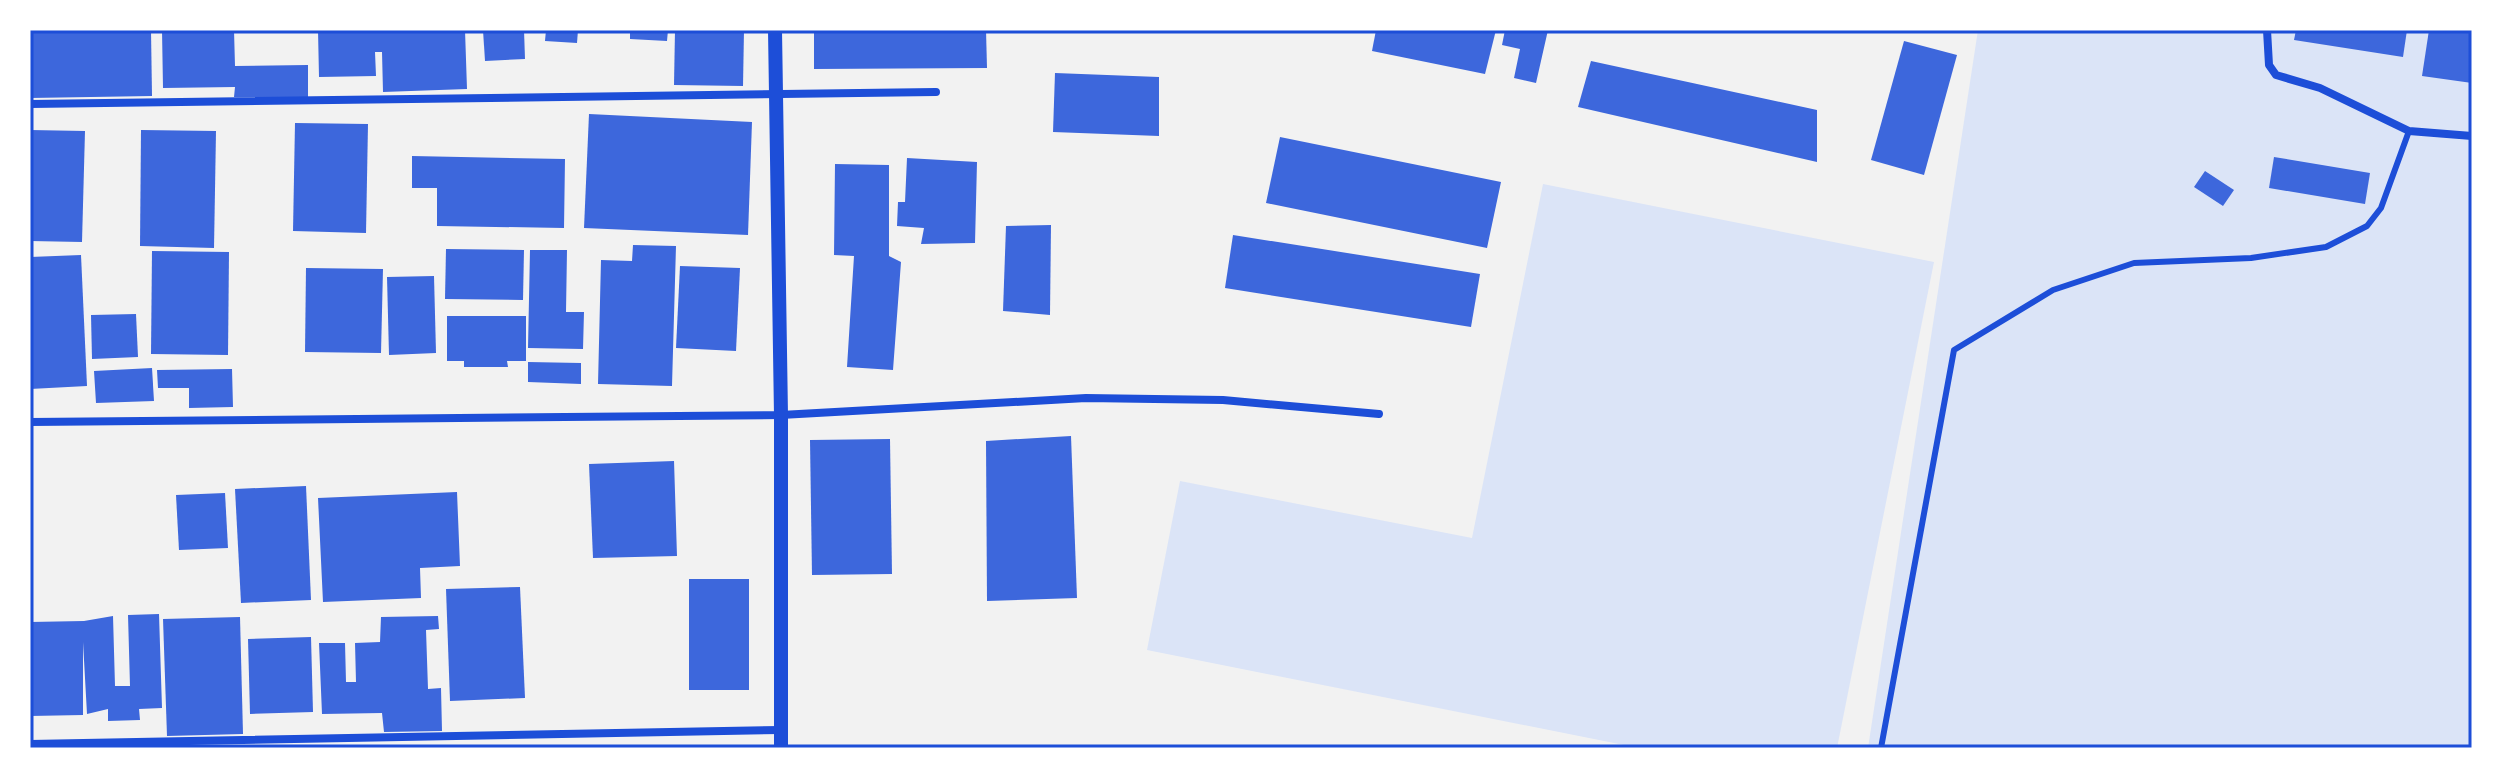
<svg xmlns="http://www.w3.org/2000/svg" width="2502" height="778" font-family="Arial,sans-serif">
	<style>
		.green { fill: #dbe4f7 }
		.building { fill: #3d67dc }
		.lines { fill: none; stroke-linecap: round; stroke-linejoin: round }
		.service { stroke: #1d4ed8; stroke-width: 6 }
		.minor { stroke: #1d4ed8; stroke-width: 8 }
		.tertiary { stroke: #1d4ed8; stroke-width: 14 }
		.neatline { fill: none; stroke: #1d4ed8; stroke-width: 3 }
	</style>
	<rect width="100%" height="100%" fill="#f2f2f2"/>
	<!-- green -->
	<g class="green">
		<path d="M 1978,30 L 2472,30 L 2472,748 L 1868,748 Z"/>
		<path d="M 1543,184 L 1934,262 L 1837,748 L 1639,748 L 1147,650 L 1180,481 L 1472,538 Z"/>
	</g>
	<!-- building -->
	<g class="building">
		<path d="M 30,30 L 151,30 L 152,96 L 30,98 Z"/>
		<path d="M 162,30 L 234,30 L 235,66 L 308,65 L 308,97 L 234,97 L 235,87 L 163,88 Z"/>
		<path d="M 318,30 L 465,30 L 467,89 L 383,92 L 382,52 L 375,52 L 376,76 L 319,77 Z"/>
		<path d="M 483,30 L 524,30 L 525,59 L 485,61 Z"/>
		<path d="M 546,30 L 578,30 L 577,43 L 545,41 Z"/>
		<path d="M 630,30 L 668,30 L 667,41 L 630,39 Z"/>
		<path d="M 675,30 L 744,30 L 743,86 L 674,85 Z"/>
		<path d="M 814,30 L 986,30 L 987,68 L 814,69 Z"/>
		<path d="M 1376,30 L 1496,30 L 1485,74 L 1372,51 Z"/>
		<path d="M 1505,30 L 1548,30 L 1536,83 L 1514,78 L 1520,49 L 1502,45 Z"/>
		<path d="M 2296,30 L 2407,30 L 2403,57 L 2294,40 Z"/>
		<path d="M 2429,30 L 2472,30 L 2472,83 L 2422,76 Z"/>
		<path d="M 1904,41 L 1957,55 L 1924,175 L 1871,160 Z"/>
		<path d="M 1591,61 L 1817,110 L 1817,162 L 1578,107 Z"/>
		<path d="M 1055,73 L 1159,77 L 1159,136 L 1053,132 Z"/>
		<path d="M 589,114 L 752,122 L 748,235 L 584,228 Z"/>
		<path d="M 295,123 L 368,124 L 366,233 L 293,231 Z"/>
		<path d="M 30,130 L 85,131 L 82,242 L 30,241 Z"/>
		<path d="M 141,130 L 216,131 L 214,248 L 140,246 Z"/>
		<path d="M 1280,137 L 1501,182 L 1487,248 L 1266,203 Z"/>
		<path d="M 412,156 L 565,159 L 564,228 L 437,226 L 437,188 L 412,188 Z"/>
		<path d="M 2274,157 L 2370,173 L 2365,204 L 2269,188 Z"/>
		<path d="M 907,158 L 977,162 L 975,243 L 921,244 L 924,228 L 897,226 L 898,202 L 905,202 Z"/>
		<path d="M 835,164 L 889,165 L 889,256 L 901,262 L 893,370 L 847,367 L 854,256 L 834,255 Z"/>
		<path d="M 2205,171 L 2234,190 L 2223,206 L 2194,187 Z"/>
		<path d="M 1051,225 L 1050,315 L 1003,311 L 1006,226 Z"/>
		<path d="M 1233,235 L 1480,274 L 1471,327 L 1225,288 Z"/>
		<path d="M 633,245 L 676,246 L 672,386 L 598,384 L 601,260 L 632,261 Z"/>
		<path d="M 446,249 L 524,250 L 523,300 L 445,299 Z"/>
		<path d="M 530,250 L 567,250 L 566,312 L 584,312 L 583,349 L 528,348 Z"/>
		<path d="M 152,251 L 229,252 L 228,355 L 151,354 Z"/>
		<path d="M 81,255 L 87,386 L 30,389 L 30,257 Z"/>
		<path d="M 680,266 L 740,268 L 736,351 L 676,348 Z"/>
		<path d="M 306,268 L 383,269 L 381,353 L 305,352 Z"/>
		<path d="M 434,276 L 436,353 L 389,355 L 387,277 Z"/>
		<path d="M 136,314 L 138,357 L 92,359 L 91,315 Z"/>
		<path d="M 447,316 L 526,316 L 526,361 L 507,361 L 508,367 L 464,367 L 464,361 L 447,361 Z"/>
		<path d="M 528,362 L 581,363 L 581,384 L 528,382 Z"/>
		<path d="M 152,368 L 154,401 L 96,403 L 94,371 Z"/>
		<path d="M 232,369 L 233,407 L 189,408 L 189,388 L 158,388 L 157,370 Z"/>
		<path d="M 1071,436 L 1077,598 L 987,601 L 986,441 Z"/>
		<path d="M 890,439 L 892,574 L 812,575 L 810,440 Z"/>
		<path d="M 674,461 L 677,556 L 593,558 L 589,464 Z"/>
		<path d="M 306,486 L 311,600 L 241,603 L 235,489 Z"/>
		<path d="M 457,492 L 460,566 L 420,568 L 421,598 L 323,602 L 318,498 Z"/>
		<path d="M 225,493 L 228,548 L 179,550 L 176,495 Z"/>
		<rect x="689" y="579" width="60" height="111"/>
		<path d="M 520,587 L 525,698 L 450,701 L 446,589 Z"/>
		<path d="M 159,614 L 162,708 L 139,709 L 140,720 L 108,721 L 108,709 L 87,714 L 83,642 L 83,715 L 30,716 L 30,622 L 84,621 L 113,616 L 115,686 L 130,686 L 128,615 Z"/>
		<path d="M 438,616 L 439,629 L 426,630 L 428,689 L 441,688 L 442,731 L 384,732 L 382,713 L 322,714 L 319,643 L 345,643 L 346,682 L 356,682 L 355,643 L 380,642 L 381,617 Z"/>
		<path d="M 240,617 L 243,734 L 167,736 L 163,619 Z"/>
		<path d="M 311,637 L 313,712 L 250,714 L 248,639 Z"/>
	</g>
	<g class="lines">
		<!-- service -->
		<path class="service" d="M 1881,748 L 1954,350 L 2053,290 L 2134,263 L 2251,258 L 2326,247 L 2367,226 L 2381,208 L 2409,131"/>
		<!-- minor -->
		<g class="minor">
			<path d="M 2267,30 L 2269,65 L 2276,75 L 2320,88 L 2409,131 L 2472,136"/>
			<path d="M 30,104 L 936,92"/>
			<path d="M 30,422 L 781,415 L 1086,398 L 1223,400 L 1379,414"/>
			<path d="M 30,744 L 781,730"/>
		</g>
		<!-- tertiary -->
		<path class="tertiary" d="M 775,30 L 781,415 L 781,748"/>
	</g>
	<!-- border -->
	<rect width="2502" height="778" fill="none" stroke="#ffffff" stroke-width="64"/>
	<rect x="32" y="32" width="2438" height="714" class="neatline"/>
</svg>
